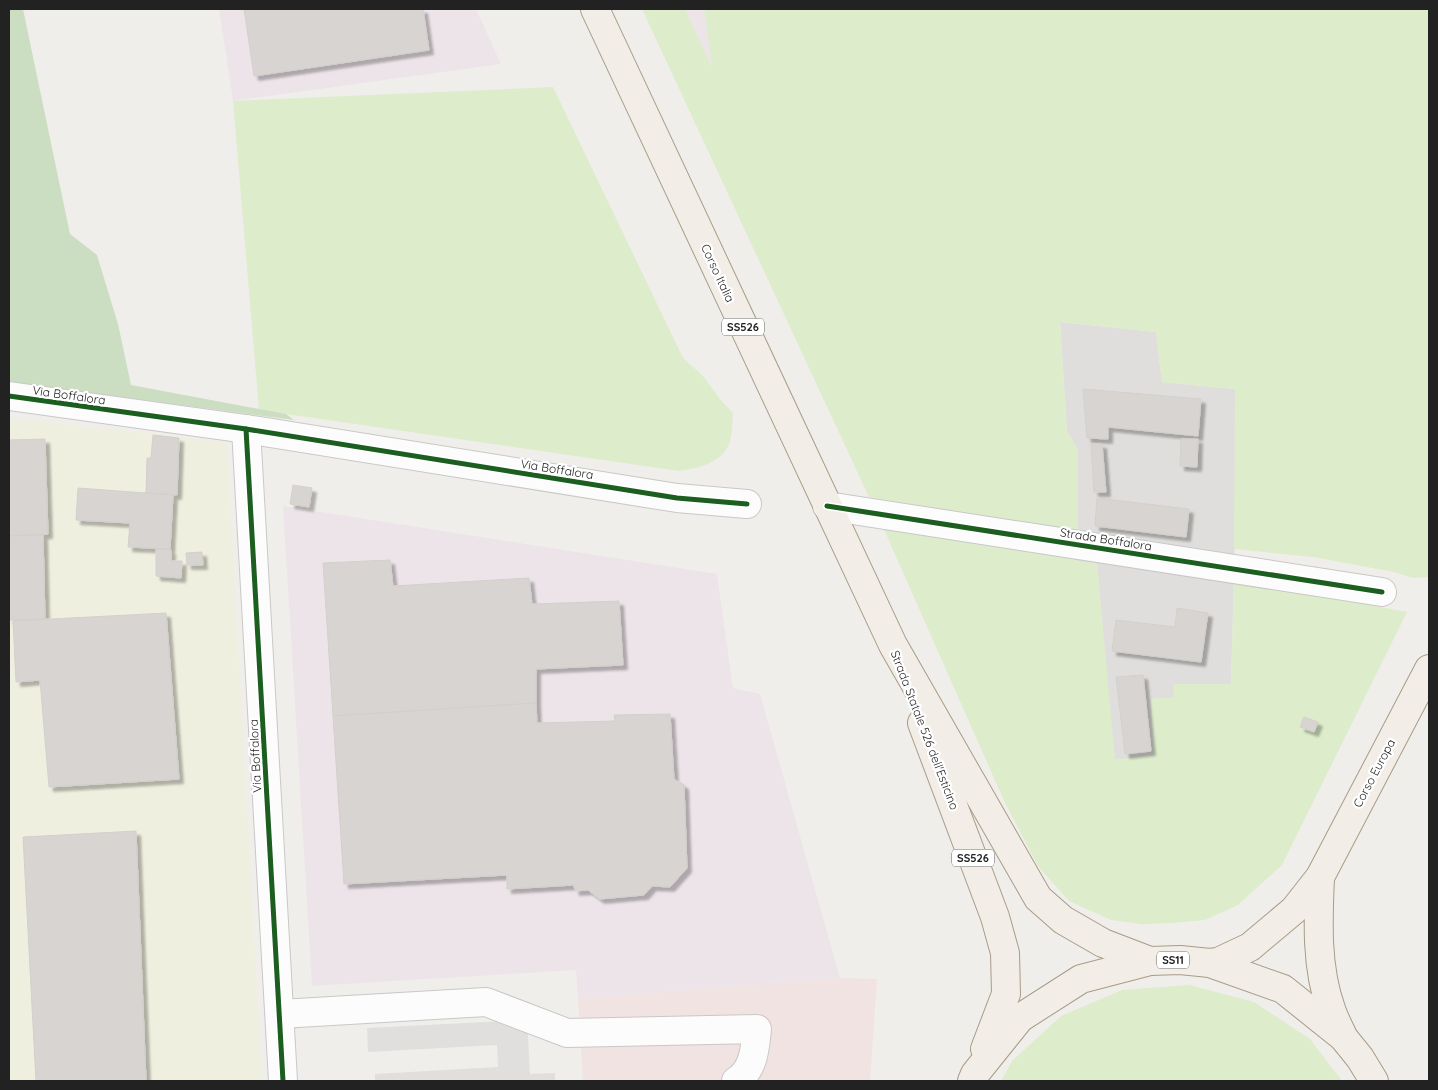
<svg xmlns="http://www.w3.org/2000/svg" width="1438" height="1090" font-family="Quicksand,sans-serif">
	<style>
		.residential { fill: #dfdedc }
		.commercial { fill: #f1e3e1 }
		.industrial { fill: #ede4e9 }
		.farmland { fill: #efefdf }
		.grass { fill: #ddeccb }
		.forest { fill: #cbdec1 }
		.parking { fill: #e0dfde }
		.building { fill: #d7d4d2; stroke: #d3d0cc; filter: url(#shadow) }
		.lines { fill: none; stroke-linecap: round; stroke-linejoin: round }
		.minor-casing { stroke: #c9c8c7; stroke-width: 30 }
		.major-casing { stroke: #a79c86; stroke-width: 30 }
		.minor { stroke: #fdfcfc; stroke-width: 28 }
		.major { stroke: #f3ede7; stroke-width: 28 }
		.cycleway-casing { stroke: #fff; stroke-width: 8 }
		.cycleway { stroke: #1b5e20; stroke-width: 5 }
		.labels { text-anchor: middle; dominant-baseline: central; stroke-width: 4.5; stroke-linejoin: round; paint-order: stroke }
		.shield { fill: #fff; stroke: #646464; stroke-width: 1 }
		.shield-label { font-size: 11px; font-weight: bold; fill: #222 }
		.street-label { font-size: 12px; fill: #222; stroke: #fff }
	</style>
	<defs>
		<filter id="shadow"><feDropShadow dx="4.5" dy="4.5" stdDeviation="1" flood-color="#0004"/></filter>
	</defs>
	<rect width="100%" height="100%" fill="#f0eeeb"/>
	<!-- residential -->
	<path class="residential" d="M 1060,322 L 1156,332 L 1162,382 L 1235,389 L 1235,538 L 1231,684 L 1174,684 L 1174,697 L 1154,756 L 1114,760 L 1097,564 L 1078,561 L 1078,450 L 1067,431 Z"/>
	<!-- commercial -->
	<path class="commercial" d="M 840,978 L 877,979 L 870,1081 L 583,1081 L 578,999 Z"/>
	<!-- industrial -->
	<g class="industrial">
		<path d="M 219,9 L 476,9 L 501,64 L 233,101 Z"/>
		<path d="M 685,9 L 704,9 L 713,70 Z"/>
		<path d="M 283,506 L 717,574 L 733,688 L 760,694 L 840,978 L 578,999 L 576,970 L 312,986 Z"/>
	</g>
	<!-- farmland -->
	<path class="farmland" d="M 9,418 L 227,442 L 262,1081 L 9,1081 Z"/>
	<!-- grass -->
	<g class="grass">
		<path d="M 642,9 L 685,9 L 712,67 L 704,9 L 1429,9 L 1429,577 L 1413,578 L 1394,572 L 1313,557 L 1234,549 L 1235,389 L 1162,382 L 1156,332 L 1060,322 L 1067,431 L 1078,450 L 1078,531 L 869,497 Z"/>
		<path d="M 553,87 L 683,358 L 703,376 L 720,399 L 733,413 C 732,422 733,432 730,441 C 724,463 698,468 679,471 L 259,410 L 233,101 Z"/>
		<path d="M 882,525 L 1078,556 L 1078,561 L 1097,563 L 1115,760 L 1154,755 L 1151,699 L 1174,697 L 1173,684 L 1231,684 L 1234,579 L 1407,612 L 1282,865 L 1238,905 L 1205,920 L 1173,923 L 1141,924 L 1111,920 L 1069,901 L 1038,866 L 1005,803 Z"/>
		<path d="M 1189,985 L 1254,1002 L 1310,1039 L 1342,1081 L 1001,1081 L 1012,1061 L 1061,1016 L 1122,990 Z"/>
	</g>
	<!-- forest -->
	<path class="forest" d="M 9,9 L 23,9 L 70,234 L 97,255 L 118,324 L 131,385 L 286,414 L 294,420 L 9,382 Z"/>
	<!-- parking -->
	<path class="parking" d="M 527,1020 L 530,1074 L 555,1073 L 555,1081 L 375,1081 L 375,1074 L 498,1067 L 497,1045 L 368,1052 L 367,1028 Z"/>
	<!-- building -->
	<g class="building">
		<path d="M 244,9 L 423,9 L 429,50 L 254,76 Z"/>
		<path d="M 1083,389 L 1201,399 L 1198,436 L 1108,427 L 1108,439 L 1087,438 Z"/>
		<path d="M 153,435 L 179,438 L 177,495 L 146,493 L 147,458 L 151,458 Z"/>
		<path d="M 45,439 L 48,534 L 9,536 L 9,440 Z"/>
		<path d="M 1181,439 L 1198,439 L 1197,467 L 1180,466 Z"/>
		<path d="M 1091,444 L 1102,444 L 1106,492 L 1094,492 Z"/>
		<path d="M 293,485 L 312,488 L 309,507 L 290,504 Z"/>
		<path d="M 78,488 L 173,495 L 170,549 L 128,547 L 130,523 L 76,520 Z"/>
		<path d="M 1097,498 L 1189,509 L 1186,537 L 1095,526 Z"/>
		<path d="M 43,535 L 45,619 L 9,620 L 9,536 Z"/>
		<path d="M 156,549 L 171,550 L 171,561 L 182,561 L 181,578 L 156,576 Z"/>
		<path d="M 202,552 L 203,565 L 187,565 L 186,553 Z"/>
		<path d="M 390,560 L 393,586 L 529,578 L 532,604 L 619,601 L 623,665 L 536,669 L 536,703 L 333,716 L 323,563 Z"/>
		<path d="M 1177,608 L 1208,613 L 1201,662 L 1112,651 L 1116,620 L 1175,627 Z"/>
		<path d="M 166,613 L 179,779 L 49,787 L 40,680 L 16,682 L 13,621 Z"/>
		<path d="M 1143,675 L 1151,751 L 1125,754 L 1116,677 Z"/>
		<path d="M 536,703 L 537,723 L 615,721 L 614,715 L 670,714 L 674,779 L 684,785 L 687,868 L 670,887 L 652,886 L 644,895 L 600,899 L 588,890 L 575,891 L 574,885 L 507,889 L 507,875 L 344,884 L 333,716 Z"/>
		<path d="M 1304,717 L 1318,722 L 1314,732 L 1300,727 Z"/>
		<path d="M 136,831 L 146,1081 L 36,1081 L 23,837 Z"/>
	</g>
	<g class="lines">
		<defs>
			<g id="minor">
				<path d="M 9,396 L 246,429 L 677,498 L 747,504"/>
				<path d="M 246,429 L 283,1081"/>
				<path d="M 827,506 L 1382,592"/>
				<path d="M 280,1014 L 486,1002 L 567,1033 L 757,1029 C 755,1048 754,1070 736,1081"/>
			</g>
			<g id="major">
				<path d="M 595,9 L 893,645 L 1038,898 L 1063,920 L 1103,943 L 1150,961"/>
				<path d="M 922,723 L 995,917 L 1005,953 L 1006,994 L 985,1049"/>
				<path d="M 1320,877 C 1318,921 1316,967 1331,1009 C 1334,1018 1338,1026 1342,1034"/>
				<path d="M 1210,963 L 1218,962 L 1250,947 L 1294,910 L 1320,877 L 1429,669"/>
				<path d="M 972,1081 L 975,1074 L 1020,1018 L 1081,979 L 1150,961 L 1180,960 L 1210,963 L 1283,989 L 1343,1037 L 1360,1058 L 1374,1081"/>
			</g>
		</defs>
		<!-- minor casing -->
		<use href="#minor" class="minor-casing"/>
		<!-- major casing -->
		<use href="#major" class="major-casing"/>
		<!-- minor -->
		<use href="#minor" class="minor"/>
		<!-- major -->
		<use href="#major" class="major"/>
		<defs>
			<g id="cycleway">
				<path d="M 9,396 L 246,429 L 677,498 L 747,504"/>
				<path d="M 246,429 L 283,1081"/>
				<path d="M 827,506 L 1382,592"/>
			</g>
		</defs>
		<!-- cycleway casing -->
		<use href="#cycleway" class="cycleway-casing"/>
		<!-- cycleway -->
		<use href="#cycleway" class="cycleway"/>
	</g>
	<g class="labels">
		<!-- shield labels -->
		<g class="shield">
			<rect x="722" y="318.5" width="42" height="17" rx="4"/>
			<rect x="952" y="849.5" width="42" height="17" rx="4"/>
			<rect x="1157" y="951.5" width="32" height="17" rx="4"/>
		</g>
		<g class="shield-label">
			<text x="743" y="327">SS526</text>
			<text x="973" y="858">SS526</text>
			<text x="1173" y="960">SS11</text>
		</g>
		<!-- street labels -->
		<g class="street-label">
			<text transform="translate(718 273) rotate(65)">Corso Italia</text>
			<text transform="translate(69 395) rotate(8)">Via Boffalora</text>
			<text transform="translate(557 469) rotate(9)">Via Boffalora</text>
			<text transform="translate(1106 539) rotate(9)">Strada Boffalora</text>
			<text transform="translate(925 730) rotate(69)">Strada Statale 526 dell'Esticino</text>
			<text transform="translate(255 756) rotate(-93)">Via Boffalora</text>
			<text transform="translate(1374 773) rotate(-62)">Corso Europa</text>
		</g>
	</g>
	<!-- border -->
	<rect width="1438" height="1090" fill="none" stroke="#222222" stroke-width="20"/>
</svg>
